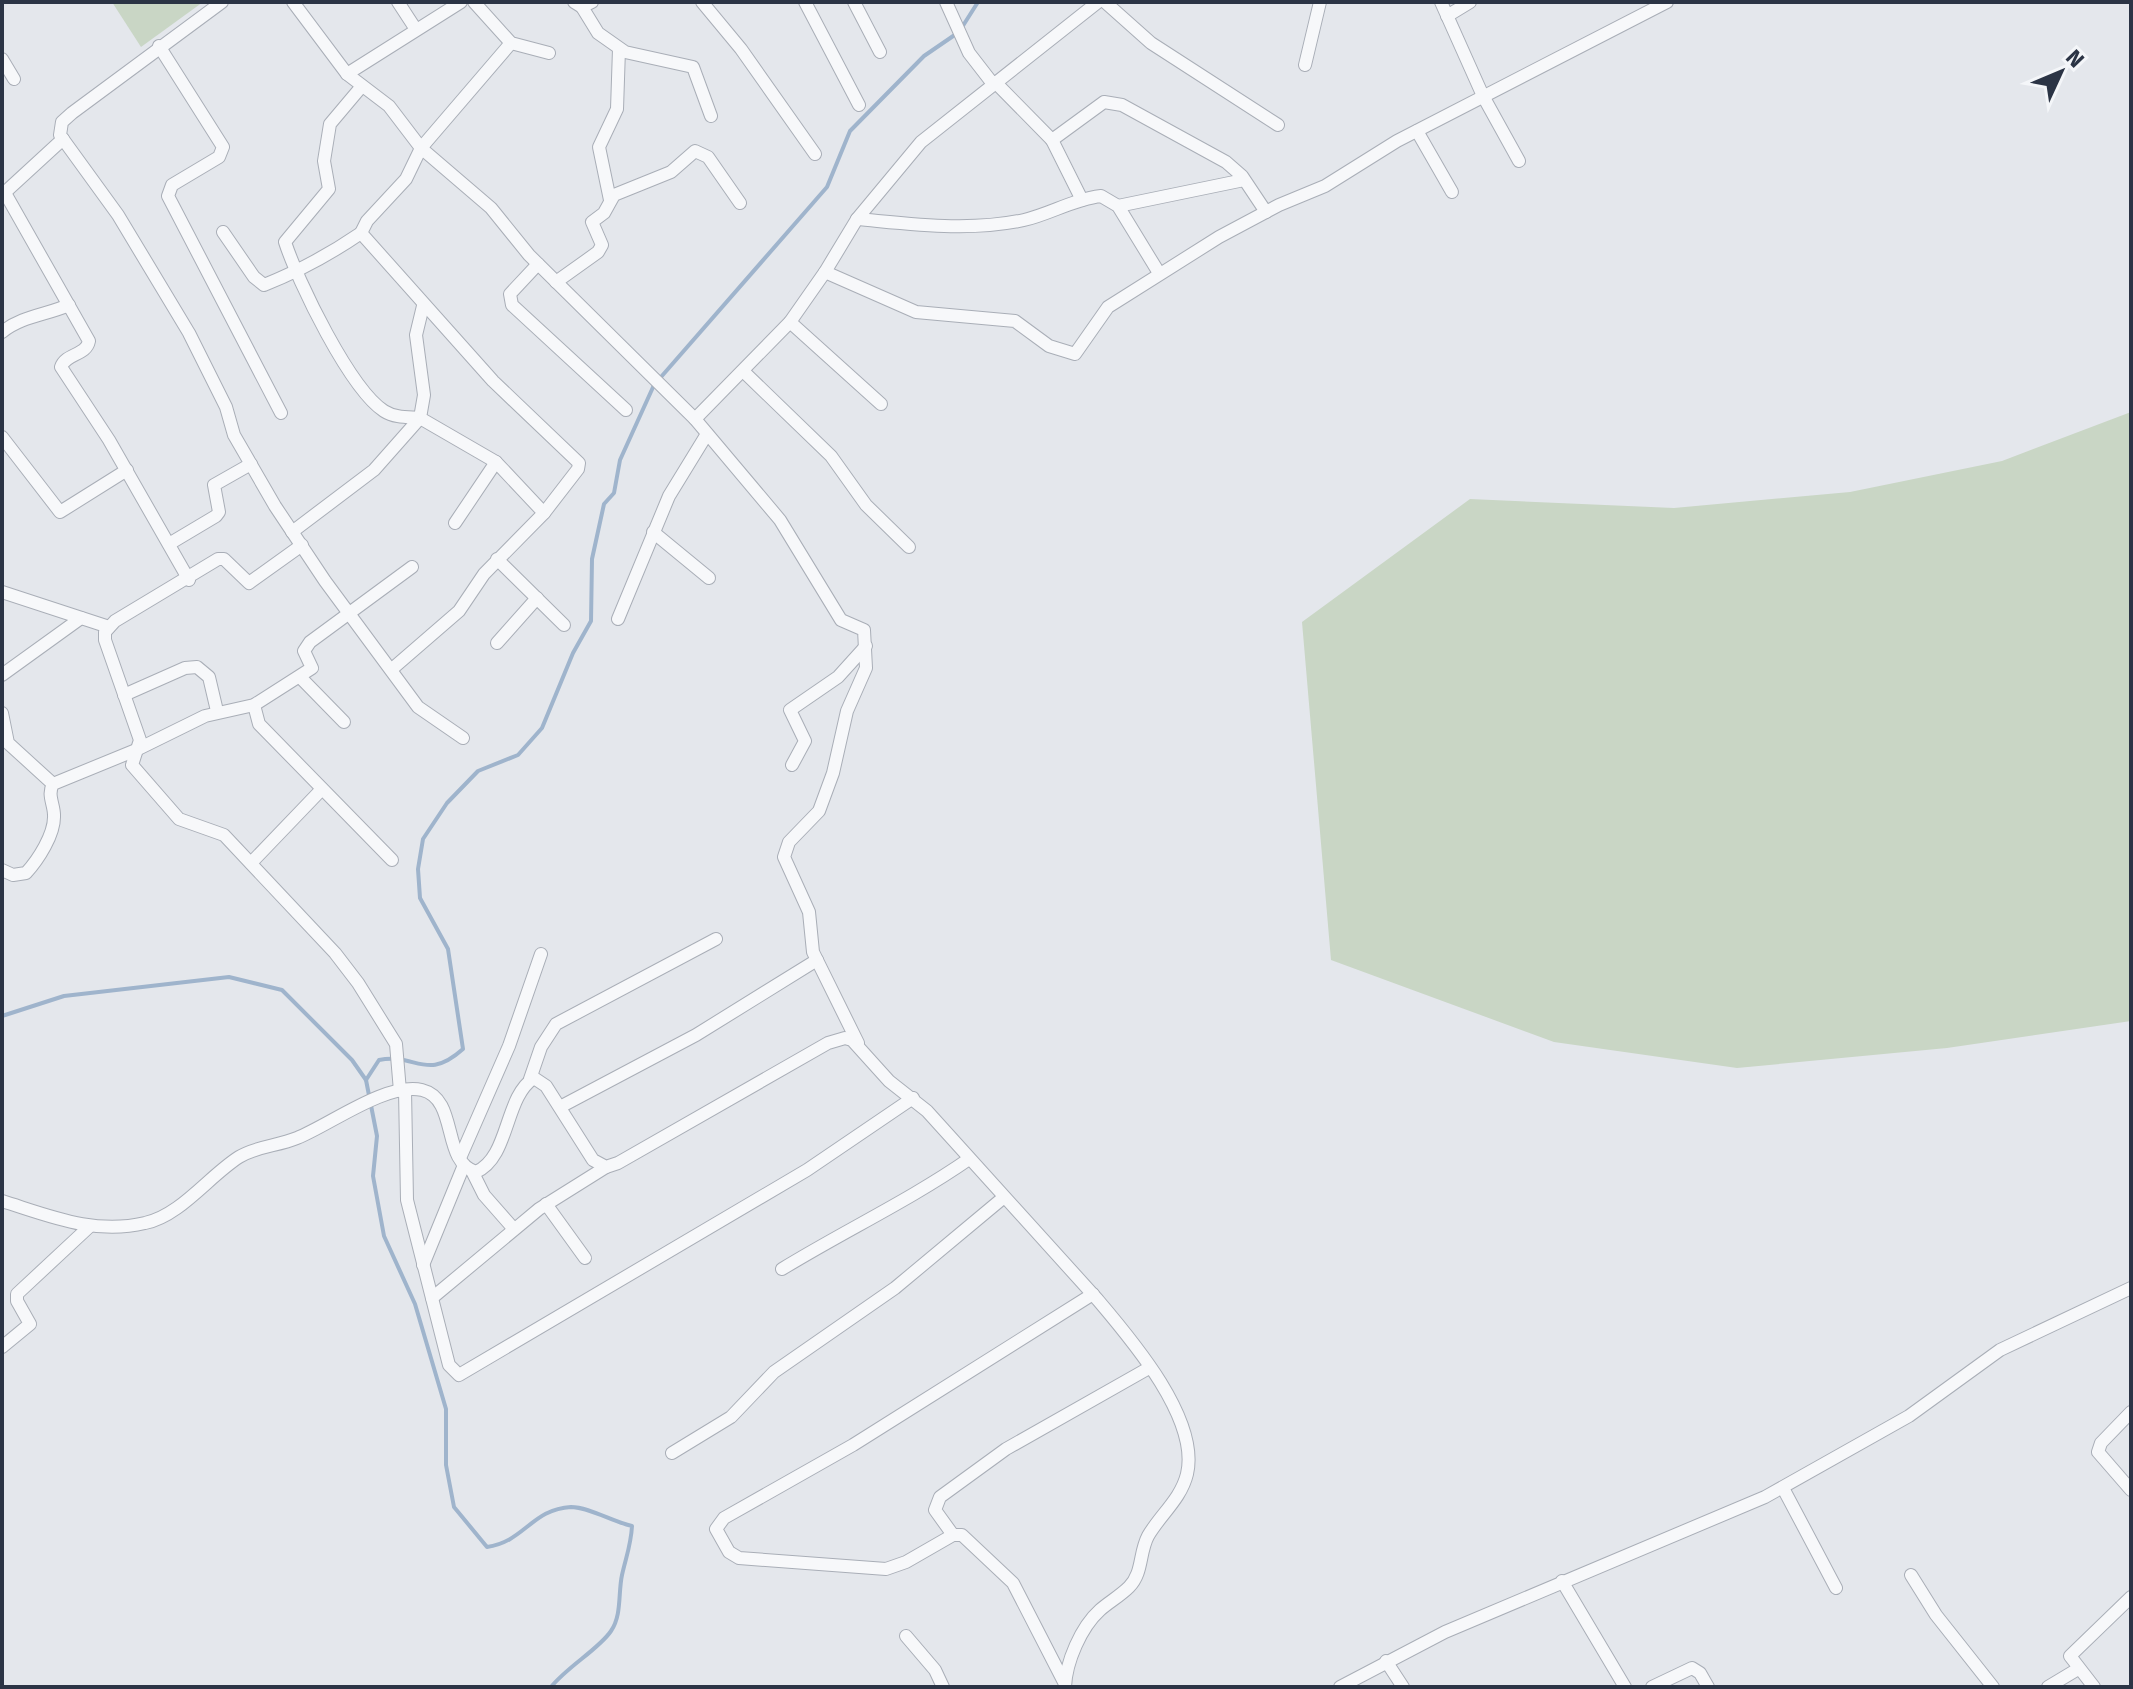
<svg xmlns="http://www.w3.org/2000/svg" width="2133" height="1689" font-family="'Fira Sans',sans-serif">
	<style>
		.green { fill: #c9d6c5 }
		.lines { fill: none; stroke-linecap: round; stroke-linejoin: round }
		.stream { stroke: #9fb4cc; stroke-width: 4 }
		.minor-casing { stroke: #a9aeb7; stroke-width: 14 }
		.minor { stroke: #f7f8fa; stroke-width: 12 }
	</style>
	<rect width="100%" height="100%" fill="#e4e7ec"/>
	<!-- green -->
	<g class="green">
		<path d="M 112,2 L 203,2 L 141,47 Z"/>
		<path d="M 2131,412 L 2131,1021 L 1947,1048 L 1737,1068 L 1554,1042 L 1331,960 L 1302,622 L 1470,499 L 1674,508 L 1850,492 L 2002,461 Z"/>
	</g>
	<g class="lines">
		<!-- stream -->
		<g class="stream">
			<path d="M 2,1016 L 64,996 L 229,977 L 282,990 L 352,1060 L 366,1080 L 377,1136 L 373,1176 L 384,1236 L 415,1304 L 446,1409 L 446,1465 L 454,1507 L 487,1547 C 524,1542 532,1509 571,1507 C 589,1507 613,1522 632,1526 C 631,1545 626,1557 622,1575 C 618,1593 622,1615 611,1631 C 599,1649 568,1666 551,1687"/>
			<path d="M 366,1080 L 379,1060 C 417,1053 426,1082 463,1049 L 448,949 L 420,898 L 418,869 L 423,839 L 447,803 L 478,771 L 518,755 L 542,728 L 573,653 L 591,621 L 592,559 L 604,504 L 614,493 L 620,460 L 654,385 L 827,187 L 850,131 L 924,56 L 959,32 L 978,2"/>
		</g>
		<defs>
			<g id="minor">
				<path d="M 222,2 L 72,113 L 62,122 L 60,135 L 118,215 L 189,333 L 226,407 L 234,435 L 275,506 L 325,581 L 418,707 L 463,738"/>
				<path d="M 293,2 L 347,74 L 389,106 L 421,148 L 491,208 L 529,255 L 695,419 L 780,520 L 841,620 L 864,630 L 866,668 L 847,711 L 833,773 L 819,811 L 789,842 L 784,857 L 809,912 L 813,952 L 858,1043"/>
				<path d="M 398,2 L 415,28"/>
				<path d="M 474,2 L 511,43 L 549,53"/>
				<path d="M 574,2 L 582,7 L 592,2"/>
				<path d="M 702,2 L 741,49 L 815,154"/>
				<path d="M 805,2 L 859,105"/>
				<path d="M 854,2 L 880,52"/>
				<path d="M 946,2 L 969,53 L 993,84"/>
				<path d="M 1105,2 L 1151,43 L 1278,125"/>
				<path d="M 1441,2 L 1483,96 L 1519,161"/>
				<path d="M 582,7 L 598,33 L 625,52 L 693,67 L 711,116"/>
				<path d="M 1447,16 L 1470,2"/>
				<path d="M 511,43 L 421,148 L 406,179 L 367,221 L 361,233 L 493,381 L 579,463 L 578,469 L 544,513"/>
				<path d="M 159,46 L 223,147 L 219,157 L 172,185 L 168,196 L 281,413"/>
				<path d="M 2,59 L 14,79"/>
				<path d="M 1305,65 L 1320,2"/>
				<path d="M 347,74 L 461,2"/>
				<path d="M 995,82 L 1052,140 L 1104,102 L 1122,105 L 1226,162 L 1242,176 L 1266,212"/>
				<path d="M 362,86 L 330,124 L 324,161 L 329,189 L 285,242 C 298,282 350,389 384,411 C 395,418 408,417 420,418"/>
				<path d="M 1417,131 L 1452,192"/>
				<path d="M 1052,140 L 1082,200"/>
				<path d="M 5,193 L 89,341 C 86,356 66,353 61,367 L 109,440 L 189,580"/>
				<path d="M 2,195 L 63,139"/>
				<path d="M 610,200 L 599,147 L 617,109 L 619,49"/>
				<path d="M 1118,206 L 1244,180"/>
				<path d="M 857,219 C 912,224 969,232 1024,220 C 1050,214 1074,199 1101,196 L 1118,206 L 1159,273"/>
				<path d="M 223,232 L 254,277 L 264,285 C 299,271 329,255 361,233"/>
				<path d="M 538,264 L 510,294 L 512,305 L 626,410"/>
				<path d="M 825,272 L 916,312 L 1015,321 L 1049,346 L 1075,354 L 1108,307 L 1219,237 L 1279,205 L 1325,186 L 1397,141 L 1667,2"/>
				<path d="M 556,282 L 598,252 L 602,245 L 592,222 L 604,213 L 614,195 L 671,172 L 695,151 L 708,157 L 740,203"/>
				<path d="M 790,322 L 881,404"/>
				<path d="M 2,332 C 22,316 46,315 69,305"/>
				<path d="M 744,372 L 831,456 L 866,505 L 909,547"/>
				<path d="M 695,419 L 790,322 L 825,272 L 857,219 L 921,142 L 1098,2"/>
				<path d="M 2,437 L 60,512 L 127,470"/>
				<path d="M 455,523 L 496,462"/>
				<path d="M 292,532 L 374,470 L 420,418"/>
				<path d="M 653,532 L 709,578"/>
				<path d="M 169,544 L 216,516 L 219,512 L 214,485 L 251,464"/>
				<path d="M 302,545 L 249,583 L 224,559 L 218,559 L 115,621 L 105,632 L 105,640 L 140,740 L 132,765 L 179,819 L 224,835 L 335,953 L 358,983 L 396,1044 L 400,1091"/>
				<path d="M 497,559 L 564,625"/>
				<path d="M 2,592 L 109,627"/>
				<path d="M 618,619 L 669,496 L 707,434"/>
				<path d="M 497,643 L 537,598"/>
				<path d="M 392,669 L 459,611 L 484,574 L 544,513 L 496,462 L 420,418 L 424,395 L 416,335 L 423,306"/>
				<path d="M 2,675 L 81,618"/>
				<path d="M 300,677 L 344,722"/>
				<path d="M 124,695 L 185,668 L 197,667 L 209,677 L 217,711"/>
				<path d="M 254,705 L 259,724 L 392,860"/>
				<path d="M 2,713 L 8,743 L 53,784"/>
				<path d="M 792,765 L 805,741 L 790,710 L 838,677 L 866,646"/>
				<path d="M 251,863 L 322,789"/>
				<path d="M 2,870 L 13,875 L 26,873 C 38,860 55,834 54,815 C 54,804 47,795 53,784 L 136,750 L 205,716 L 254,705 L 312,668 L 304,651 L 310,642 L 412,567"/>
				<path d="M 530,1079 L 541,1047 L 556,1024 L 716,939"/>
				<path d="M 405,1090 L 407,1200 L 449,1365 L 459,1375 L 807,1170 L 913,1098"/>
				<path d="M 560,1107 L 696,1035 L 817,960"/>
				<path d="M 460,1158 L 509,1046 L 541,954"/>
				<path d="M 472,1171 L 484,1195 L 513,1228"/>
				<path d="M 2,1201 C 50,1216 94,1235 145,1223 C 180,1216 209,1176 239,1157 C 257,1146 278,1146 297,1138 C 330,1125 386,1082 422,1090 C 459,1099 441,1162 476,1172 C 510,1157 504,1097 534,1078 L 546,1086 L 593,1160 L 606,1167 L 618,1163 L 828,1043 L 845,1038 L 852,1040 L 889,1081 L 927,1111 L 1097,1299 C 1131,1339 1200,1419 1187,1474 C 1181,1499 1160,1515 1148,1536 C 1139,1553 1143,1573 1129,1587 C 1120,1596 1109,1602 1100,1610 C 1081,1627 1066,1662 1065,1687"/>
				<path d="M 546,1204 L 585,1258"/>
				<path d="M 423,1265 L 464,1165"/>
				<path d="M 782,1269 C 844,1231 910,1200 969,1159"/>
				<path d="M 432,1298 L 539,1209 L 606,1167"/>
				<path d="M 2,1347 L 30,1324 L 17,1301 L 17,1294 L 90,1226"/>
				<path d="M 2131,1412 L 2101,1443 L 2098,1452 L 2131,1490"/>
				<path d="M 672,1453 L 731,1417 L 774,1372 L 895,1288 L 1003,1198"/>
				<path d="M 1783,1488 L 1836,1588"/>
				<path d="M 953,1535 L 935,1510 L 940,1497 L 1006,1449 L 1149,1368"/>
				<path d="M 1911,1575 L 1936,1615 L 1993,1687"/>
				<path d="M 1562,1581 L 1625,1687"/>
				<path d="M 906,1636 L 935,1670 L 943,1687"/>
				<path d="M 1386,1661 L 1403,1687"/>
				<path d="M 1065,1684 L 1013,1583 L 962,1535 L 953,1535 L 906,1562 L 886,1569 L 739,1558 L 729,1552 L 716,1529 L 724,1518 L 853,1445 L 1093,1294"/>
				<path d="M 1340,1687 L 1445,1632 L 1765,1497 L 1909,1416 L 2000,1350 L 2131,1288"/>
				<path d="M 1652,1687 L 1692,1668 L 1700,1673 L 1708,1687"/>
				<path d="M 2048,1687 L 2078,1669"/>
				<path d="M 2094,1687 L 2070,1656 L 2131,1597"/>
			</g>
		</defs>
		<!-- minor casing -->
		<use href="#minor" class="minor-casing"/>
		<!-- minor -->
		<use href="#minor" class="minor"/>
	</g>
	<!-- border -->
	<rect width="2133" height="1689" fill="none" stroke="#2b3445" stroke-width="8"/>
	<!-- north arrow -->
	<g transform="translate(2061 72) rotate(46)" stroke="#f4f6f9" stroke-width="6" paint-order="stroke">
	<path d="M0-6L14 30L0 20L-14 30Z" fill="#2b3445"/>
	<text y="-12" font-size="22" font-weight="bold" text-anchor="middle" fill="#2b3445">N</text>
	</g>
</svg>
